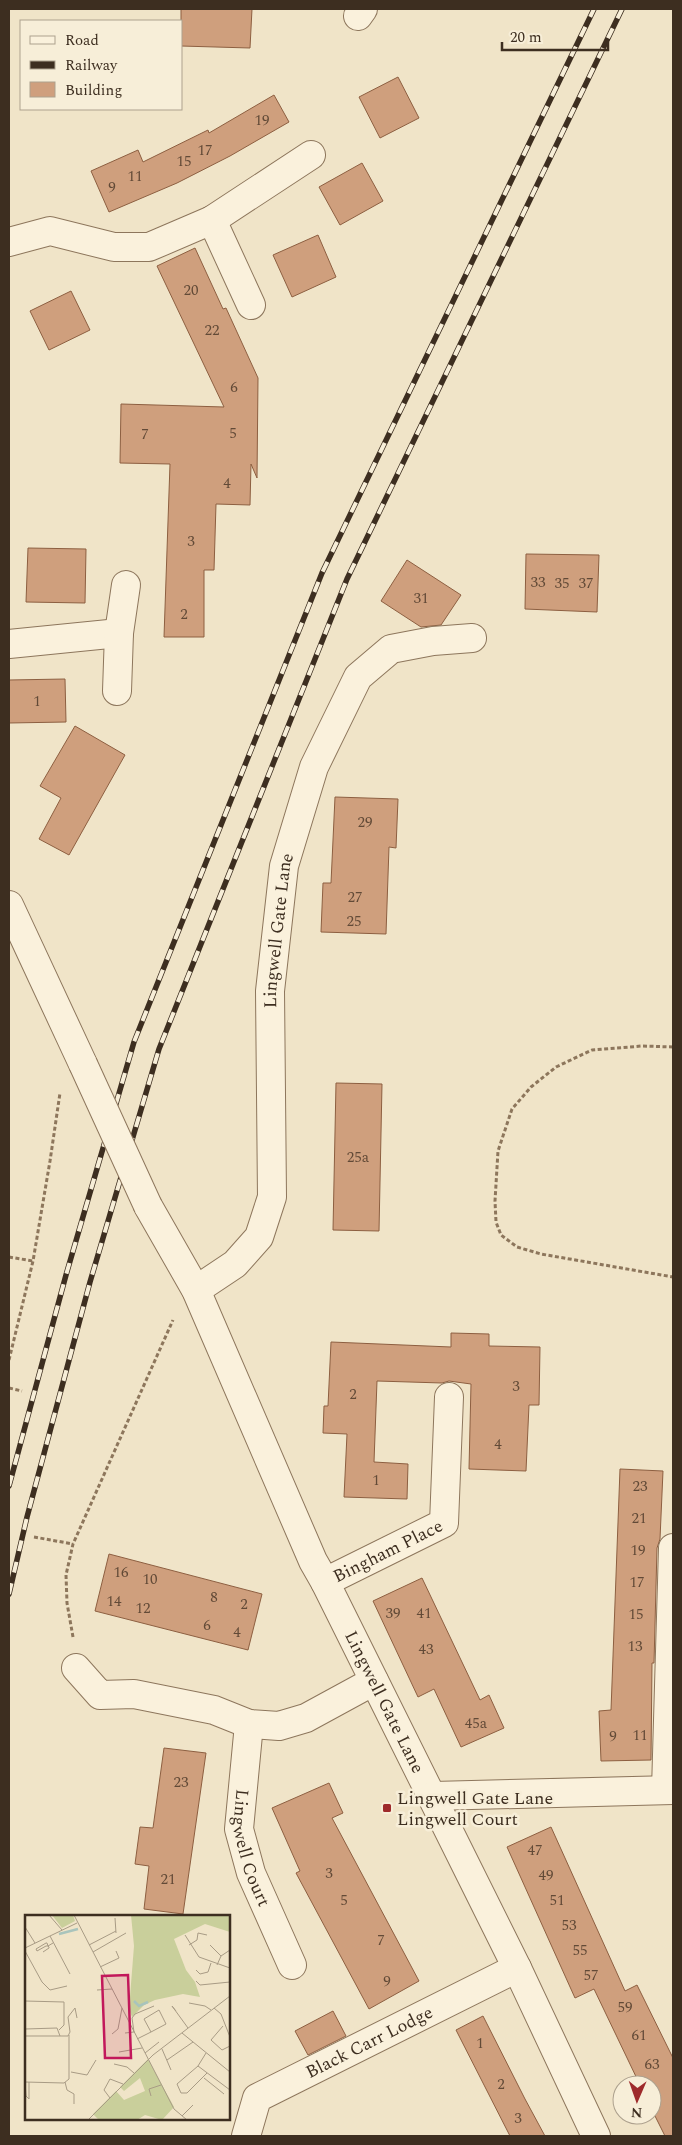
<svg xmlns="http://www.w3.org/2000/svg" width="682" height="2145" font-family="Spectral,serif">
	<style>
		.building { fill: #cf9f7d; stroke: #8d5f41 }
		.lines { fill: none; stroke-linecap: round; stroke-linejoin: round }
		.minor-casing { stroke: #8d765c; stroke-width: 30 }
		.path { stroke: #8d765c; stroke-width: 3; stroke-dasharray: 4 2.5; stroke-linecap: butt }
		.minor { stroke: #faf1dc; stroke-width: 28 }
		.rail-casing { stroke: #3d2e20; stroke-width: 5.5 }
		.rail { stroke: #f7eed8; stroke-width: 4; stroke-dasharray: 11; stroke-linecap: butt }
		.minor-bridge-casing { stroke: #8d765c; stroke-width: 30; stroke-linecap: butt }
		.minor-bridge { stroke: #faf1dc; stroke-width: 28 }
		.poi-dot { fill: #9e2a2b; stroke: #f7eed8; stroke-width: 2 }
		.labels { text-anchor: middle; dominant-baseline: central; stroke-width: 5; stroke-linejoin: round; paint-order: stroke }
		.number-label { font-size: 15px; fill: #624a37 }
		.street-label { font-size: 18px; fill: #3d2e20; stroke: #f7eed8 }
		.poi-label { font-size: 18px; fill: #3d2e20; stroke: #f7eed8; text-anchor: start }
		.inset-river { fill: none; stroke: #a9c4bc; stroke-width: 2.5 }
		.inset-road { fill: none; stroke: #a89b85; stroke-width: 1 }
		.view { fill: #c2185b; fill-opacity: 0.15; stroke: #c2185b; stroke-width: 2.5 }
		.inset-edge { fill: none; stroke: #3d2e20; stroke-width: 2.5 }
	</style>
	<rect width="100%" height="100%" fill="#f0e4c8"/>
	<!-- building -->
	<g class="building">
		<path d="M 181,9 L 252,9 L 250,48 L 181,46 Z"/>
		<path d="M 398,77 L 419,118 L 380,138 L 359,97 Z"/>
		<path d="M 274,95 L 289,122 L 230,156 L 177,183 L 109,212 L 91,171 L 138,150 L 143,162 L 208,130 L 209,133 Z"/>
		<path d="M 362,163 L 383,201 L 340,225 L 319,187 Z"/>
		<path d="M 318,235 L 336,277 L 292,297 L 273,255 Z"/>
		<path d="M 195,248 L 223,309 L 226,308 L 258,378 L 257,478 L 251,464 L 250,505 L 216,504 L 214,570 L 204,570 L 204,637 L 164,637 L 170,464 L 120,463 L 121,404 L 224,407 L 157,266 Z"/>
		<path d="M 71,291 L 90,330 L 49,350 L 30,311 Z"/>
		<path d="M 28,548 L 86,549 L 85,603 L 26,602 Z"/>
		<path d="M 526,554 L 599,555 L 597,612 L 525,609 Z"/>
		<path d="M 407,560 L 461,595 L 441,625 L 421,627 L 381,601 Z"/>
		<path d="M 65,679 L 66,722 L 9,723 L 9,680 Z"/>
		<path d="M 75,726 L 125,755 L 69,855 L 39,839 L 61,798 L 40,786 Z"/>
		<path d="M 335,797 L 398,799 L 396,848 L 389,847 L 386,934 L 321,932 L 323,883 L 331,883 Z"/>
		<path d="M 336,1083 L 382,1084 L 379,1231 L 333,1230 Z"/>
		<path d="M 451,1333 L 489,1334 L 489,1346 L 540,1347 L 539,1405 L 529,1405 L 526,1471 L 469,1469 L 471,1384 L 449,1381 L 442,1383 L 377,1381 L 374,1462 L 408,1464 L 407,1499 L 344,1497 L 347,1434 L 323,1433 L 324,1406 L 328,1406 L 331,1342 L 451,1347 Z"/>
		<path d="M 620,1469 L 663,1471 L 660,1539 L 657,1548 L 654,1663 L 652,1663 L 651,1760 L 601,1761 L 599,1711 L 611,1710 Z"/>
		<path d="M 109,1554 L 262,1594 L 248,1650 L 95,1611 Z"/>
		<path d="M 422,1578 L 480,1700 L 489,1695 L 504,1728 L 461,1747 L 434,1689 L 418,1697 L 373,1601 Z"/>
		<path d="M 164,1748 L 206,1753 L 183,1914 L 144,1909 L 149,1866 L 135,1864 L 140,1827 L 153,1828 Z"/>
		<path d="M 329,1783 L 343,1813 L 332,1818 L 419,1981 L 369,2009 L 296,1873 L 300,1871 L 272,1808 Z"/>
		<path d="M 551,1827 L 625,1991 L 637,1985 L 673,2058 L 673,2136 L 665,2136 L 652,2110 L 652,2085 L 640,2085 L 594,1989 L 575,1998 L 507,1847 Z"/>
		<path d="M 333,2011 L 346,2036 L 308,2055 L 295,2031 Z"/>
		<path d="M 483,2016 L 525,2099 L 545,2136 L 510,2136 L 456,2030 Z"/>
	</g>
	<g class="lines">
		<defs>
			<g id="minor">
				<path d="M 358,16 L 363,9"/>
				<path d="M 212,220 L 251,305"/>
				<path d="M 9,242 L 50,231 L 114,247 L 149,247 L 212,220 L 311,155"/>
				<path d="M 9,644 L 119,633"/>
				<path d="M 117,691 L 119,633 L 126,585"/>
				<path d="M 9,905 L 83,1064"/>
				<path id="s1" d="M 148,1206 L 196,1290 L 313,1561 L 325,1582 L 517,1968 L 596,2136"/>
				<path id="s2" d="M 196,1290 L 235,1264 L 259,1237 L 272,1197 L 270,991 L 284,866 L 314,767 L 358,677 L 391,649 L 433,641 L 472,638"/>
				<path id="s3" d="M 325,1582 L 444,1523 L 449,1397"/>
				<path d="M 76,1668 L 100,1695 L 134,1694 L 214,1710 L 249,1724 L 279,1726 L 306,1718 L 374,1681"/>
				<path id="s4" d="M 249,1724 L 239,1829 L 251,1873 L 292,1965"/>
				<path d="M 666,1790 L 673,1548"/>
				<path d="M 433,1796 L 673,1790"/>
				<path id="s5" d="M 246,2136 L 257,2098 L 517,1968"/>
			</g>
		</defs>
		<!-- minor casing -->
		<use href="#minor" class="minor-casing"/>
		<!-- path -->
		<g class="path">
			<path d="M 673,1047 L 642,1046 L 592,1050 L 556,1067 L 531,1087 L 512,1109 L 498,1151 L 495,1201 L 496,1222 L 501,1235 L 517,1247 L 541,1254 L 673,1277"/>
			<path d="M 9,1257 L 33,1261"/>
			<path d="M 9,1360 L 33,1261 L 50,1161 L 60,1093"/>
			<path d="M 9,1388 L 22,1391"/>
			<path d="M 34,1537 L 73,1544"/>
			<path d="M 73,1637 L 67,1603 L 66,1575 L 73,1544 L 173,1320"/>
		</g>
		<!-- minor -->
		<use href="#minor" class="minor"/>
		<defs>
			<g id="rail">
				<path d="M 9,1486 L 66,1275 L 134,1042 L 322,573 L 594,9"/>
				<path d="M 9,1594 L 27,1517 L 90,1282 L 159,1049 L 347,579 L 622,9"/>
			</g>
		</defs>
		<!-- rail casing -->
		<use href="#rail" class="rail-casing"/>
		<!-- rail -->
		<use href="#rail" class="rail"/>
		<defs>
			<path id="minor-bridge" d="M 83,1064 L 148,1206"/>
		</defs>
		<!-- minor-bridge casing -->
		<use href="#minor-bridge" class="minor-bridge-casing"/>
		<!-- minor-bridge -->
		<use href="#minor-bridge" class="minor-bridge"/>
	</g>
	<!-- markers -->
	<rect class="poi-dot" x="382" y="1803" width="10" height="10" rx="2.5"/>
	<g class="labels">
		<!-- number labels -->
		<g class="number-label">
			<text x="262" y="120">19</text>
			<text x="205" y="150">17</text>
			<text x="184" y="161">15</text>
			<text x="135" y="176">11</text>
			<text x="112" y="187">9</text>
			<text x="191" y="290">20</text>
			<text x="212" y="330">22</text>
			<text x="234" y="387">6</text>
			<text x="233" y="433">5</text>
			<text x="145" y="434">7</text>
			<text x="227" y="483">4</text>
			<text x="191" y="541">3</text>
			<text x="538" y="582">33</text>
			<text x="562" y="583">35</text>
			<text x="586" y="583">37</text>
			<text x="421" y="598">31</text>
			<text x="184" y="614">2</text>
			<text x="37" y="701">1</text>
			<text x="365" y="822">29</text>
			<text x="355" y="897">27</text>
			<text x="354" y="921">25</text>
			<text x="358" y="1157">25a</text>
			<text x="516" y="1386">3</text>
			<text x="353" y="1394">2</text>
			<text x="498" y="1444">4</text>
			<text x="376" y="1480">1</text>
			<text x="640" y="1486">23</text>
			<text x="639" y="1518">21</text>
			<text x="638" y="1550">19</text>
			<text x="121" y="1572">16</text>
			<text x="150" y="1579">10</text>
			<text x="637" y="1582">17</text>
			<text x="214" y="1597">8</text>
			<text x="114" y="1601">14</text>
			<text x="244" y="1604">2</text>
			<text x="143" y="1608">12</text>
			<text x="393" y="1613">39</text>
			<text x="424" y="1613">41</text>
			<text x="636" y="1614">15</text>
			<text x="207" y="1625">6</text>
			<text x="237" y="1632">4</text>
			<text x="635" y="1646">13</text>
			<text x="426" y="1649">43</text>
			<text x="476" y="1723">45a</text>
			<text x="640" y="1735">11</text>
			<text x="613" y="1736">9</text>
			<text x="181" y="1782">23</text>
			<text x="535" y="1850">47</text>
			<text x="329" y="1873">3</text>
			<text x="546" y="1875">49</text>
			<text x="168" y="1879">21</text>
			<text x="344" y="1900">5</text>
			<text x="557" y="1900">51</text>
			<text x="569" y="1925">53</text>
			<text x="381" y="1940">7</text>
			<text x="580" y="1950">55</text>
			<text x="591" y="1975">57</text>
			<text x="387" y="1981">9</text>
			<text x="625" y="2007">59</text>
			<text x="639" y="2035">61</text>
			<text x="480" y="2043">1</text>
			<text x="652" y="2064">63</text>
			<text x="501" y="2084">2</text>
			<text x="518" y="2118">3</text>
		</g>
		<!-- street labels -->
		<g class="street-label">
			<text stroke="none"><textPath href="#s2" startOffset="392">Lingwell Gate Lane</textPath></text>
			<text stroke="none"><textPath href="#s3" startOffset="70">Bingham Place</textPath></text>
			<text stroke="none"><textPath href="#s1" startOffset="550">Lingwell Gate Lane</textPath></text>
			<text stroke="none"><textPath href="#s4" startOffset="126">Lingwell Court</textPath></text>
			<text stroke="none"><textPath href="#s5" startOffset="165">Black Carr Lodge</textPath></text>
		</g>
		<!-- poi labels -->
		<g class="poi-label">
			<text x="397" y="1798">Lingwell Gate Lane<tspan x="397" dy="21">Lingwell Court</tspan></text>
		</g>
	</g>
	<!-- overview -->
	<g transform="translate(25 1915)">
		<rect width="205" height="205" fill="#f0e4c8"/>
		<path d="M 27,0 L 48,0 L 50,6 L 37,13 ZM 106,0 L 205,0 L 205,17 L 180,9 L 149,24 L 161,55 L 170,67 L 175,82 L 158,79 L 130,85 L 119,90 L 107,102 L 104,94 L 109,31 ZM 123,144 L 149,192 L 137,205 L 120,200 L 112,205 L 74,205 L 68,199 L 91,176 L 99,185 L 120,176 L 115,163 L 99,176 L 95,172 Z" fill="#c9cf9b"/>
		<path class="inset-river" d="M 34,19 L 53,14M 109,86 L 114,91 L 123,87"/>
		<path class="inset-road" d="M 24,0 L 37,15M 49,0 L 149,194 L 162,205M 90,3 L 91,18M 0,12 L 10,28M 160,20 L 174,42 L 205,53M 25,21 L 45,59M 64,30 L 91,16M 164,30 L 172,25 L 173,18 L 182,20M 185,30 L 196,41M 0,33 L 52,8M 0,36 L 17,67 L 25,75 L 42,71M 18,37 L 24,33 L 24,32 L 23,31 L 22,28 L 21,28 L 11,34 L 12,36 L 21,31 L 23,31 L 28,28M 68,37 L 101,18M 192,50 L 196,41 L 205,35M 75,52 L 94,43 L 91,36M 171,55 L 175,59 L 183,57 L 186,48M 171,66 L 175,70 L 205,67M 72,75 L 87,74M 0,86 L 39,87 L 39,110 L 34,115M 164,88 L 180,91 L 186,95M 189,93 L 196,99 L 205,122M 151,96 L 147,91 L 163,113M 198,111 L 186,125 L 197,135 L 205,131M 0,114 L 32,113 L 35,121M 100,118 L 109,117 L 107,103 L 110,99 L 129,91M 157,118 L 205,157M 87,119 L 93,114 L 97,93M 0,121 L 43,121 L 45,117 L 43,102 L 50,93 L 52,103M 112,124 L 126,117 L 141,109 L 134,95 L 119,104 L 126,117M 137,134 L 146,155M 94,137 L 117,133M 120,138 L 134,127M 181,138 L 173,151 L 152,169 L 156,178 L 162,178 L 182,158M 142,145 L 168,127M 89,149 L 102,152 L 109,158M 173,151 L 205,175M 46,157 L 62,160 L 71,145M 179,163 L 199,179M 0,167 L 39,168 L 44,164 L 44,120M 0,167 L 1,181 L 4,184M 40,167 L 42,175 L 49,179 L 49,189M 126,181 L 124,174 L 136,170M 85,183 L 79,175 L 85,164 L 98,169M 4,184 L 4,167M 157,201 L 168,190M 63,205 L 128,140 L 205,81"/>
		<path class="view" d="M 103,60 L 106,143 L 80,143 L 77,61 Z"/>
		<rect width="205" height="205" class="inset-edge"/>
	</g>
	<!-- border -->
	<rect width="682" height="2145" fill="none" stroke="#3d2e20" stroke-width="20"/>
	<!-- legend -->
	<rect x="20" y="20" width="162" height="90" fill="#f7eed8" stroke="#ada18e"/>
	<rect x="30" y="36" width="25" height="8" fill="#faf1dc" stroke="#ada18e"/>
	<text x="65" y="45" font-size="15" fill="#3d2e20">Road</text>
	<rect x="30" y="61" width="25" height="8" fill="#3d2e20" stroke="#ada18e"/>
	<text x="65" y="70" font-size="15" fill="#3d2e20">Railway</text>
	<rect x="30" y="82" width="25" height="15" fill="#cf9f7d" stroke="#ada18e"/>
	<text x="65" y="95" font-size="15" fill="#3d2e20">Building</text>
	<!-- north arrow -->
	<g transform="translate(637 2100) rotate(182)"><circle r="24" fill="#f7eed8" stroke="#ada18e"/>
	<path d="M0-4L9 19L0 12L-9 19Z" fill="#9e2a2b"/>
	<text y="-8" font-size="14" font-weight="bold" text-anchor="middle" fill="#3d2e20">N</text>
	</g>
	<!-- scale -->
	<path d="M502 42v8h106v-8" fill="none" stroke="#3d2e20" stroke-width="2.5"/>
	<text x="510" y="42" font-size="15" fill="#3d2e20" stroke="#f7eed8" stroke-width="4" paint-order="stroke">20 m</text>
</svg>
